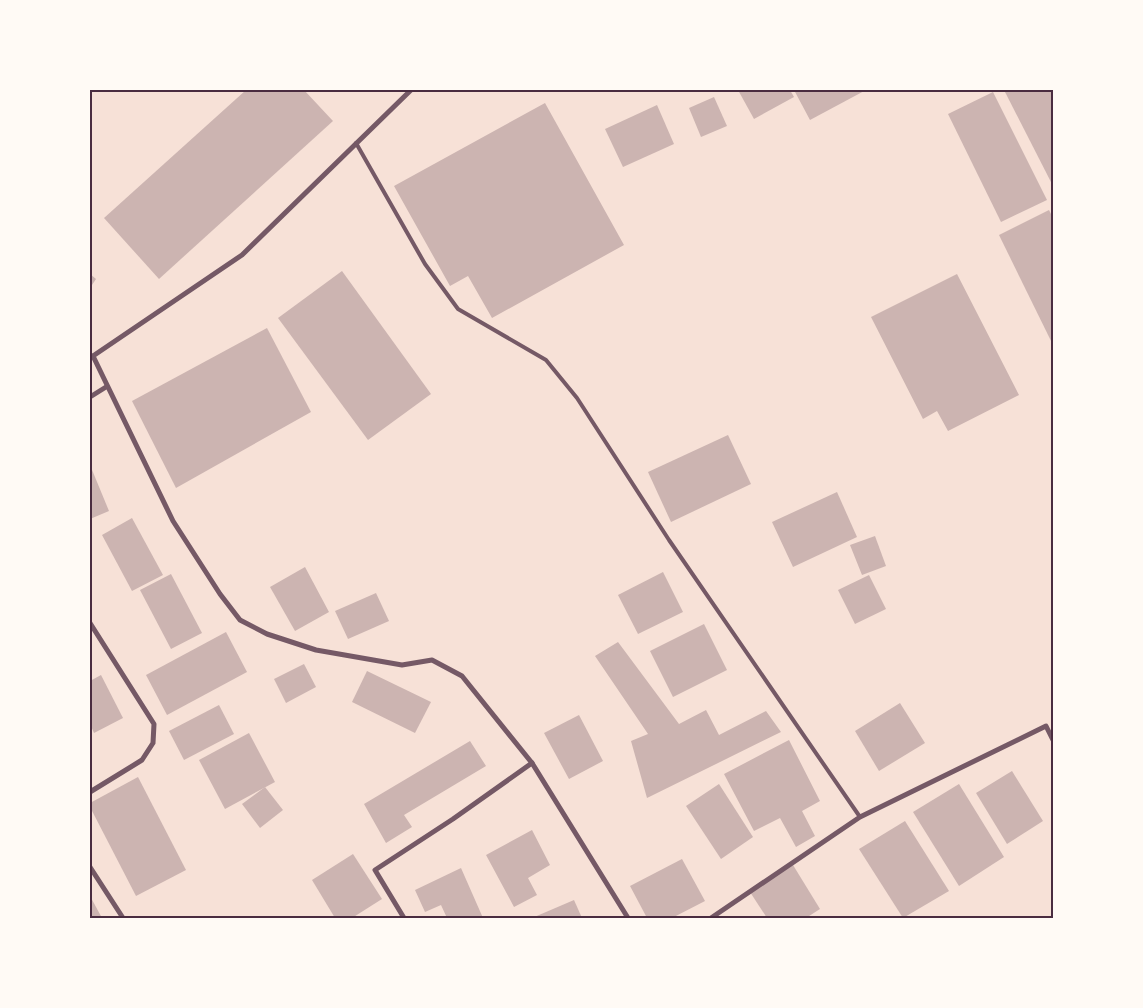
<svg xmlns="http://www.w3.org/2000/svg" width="1143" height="1008" font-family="'Golos Text',sans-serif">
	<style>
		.building { fill: #ccb4b1 }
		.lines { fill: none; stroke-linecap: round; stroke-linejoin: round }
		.service { stroke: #755966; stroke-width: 4 }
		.minor { stroke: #755966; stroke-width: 5 }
		.neatline { fill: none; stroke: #4a2c40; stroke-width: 2 }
	</style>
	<rect width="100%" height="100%" fill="#f7e1d7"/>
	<!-- building -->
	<g class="building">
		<path d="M 246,90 L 304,90 L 333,121 L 159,279 L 104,218 Z"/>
		<path d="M 738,90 L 790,90 L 794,97 L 754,119 Z"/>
		<path d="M 794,90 L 866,90 L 810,120 Z"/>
		<path d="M 1004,90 L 1053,90 L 1053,186 Z"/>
		<path d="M 993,92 L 1047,200 L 1001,222 L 948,114 Z"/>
		<path d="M 714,97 L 727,126 L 701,137 L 689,108 Z"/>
		<path d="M 545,103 L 624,245 L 492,318 L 468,276 L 450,286 L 394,186 Z"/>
		<path d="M 657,105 L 674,144 L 623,167 L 605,129 Z"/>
		<path d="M 1049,210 L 1053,218 L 1053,345 L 999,235 Z"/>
		<path d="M 342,271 L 431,394 L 368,440 L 278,318 Z"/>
		<path d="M 90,274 L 96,279 L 90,288 Z"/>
		<path d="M 957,274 L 1019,395 L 948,431 L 937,411 L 923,419 L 871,317 Z"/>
		<path d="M 267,328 L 311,412 L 176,488 L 132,401 Z"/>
		<path d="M 728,435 L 751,484 L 671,522 L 648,472 Z"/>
		<path d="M 90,465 L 109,511 L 90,519 Z"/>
		<path d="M 837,492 L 857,537 L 793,567 L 772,522 Z"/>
		<path d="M 132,518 L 163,575 L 132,591 L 102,535 Z"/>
		<path d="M 875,536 L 886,566 L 862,575 L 850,545 Z"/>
		<path d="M 305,567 L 329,612 L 295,631 L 270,587 Z"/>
		<path d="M 663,572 L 683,612 L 638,634 L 618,595 Z"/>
		<path d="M 171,574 L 202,633 L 171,649 L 140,590 Z"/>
		<path d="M 869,575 L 886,609 L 855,624 L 838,590 Z"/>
		<path d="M 376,593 L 389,621 L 348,639 L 335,611 Z"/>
		<path d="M 704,624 L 727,670 L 673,697 L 650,651 Z"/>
		<path d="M 226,632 L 247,672 L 167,715 L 146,675 Z"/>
		<path d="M 618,642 L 679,724 L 706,710 L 719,735 L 766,711 L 781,732 L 647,798 L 631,741 L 648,734 L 595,656 Z"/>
		<path d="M 304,664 L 316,687 L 286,703 L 274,679 Z"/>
		<path d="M 367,671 L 431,702 L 415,733 L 352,702 Z"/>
		<path d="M 101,675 L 123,718 L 94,733 L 90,724 L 90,681 Z"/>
		<path d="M 900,703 L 925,743 L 879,771 L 855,731 Z"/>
		<path d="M 219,705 L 234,734 L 184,760 L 169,731 Z"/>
		<path d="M 579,715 L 603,761 L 569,779 L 544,733 Z"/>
		<path d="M 249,733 L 275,782 L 225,809 L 199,760 Z"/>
		<path d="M 789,740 L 820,801 L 802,811 L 815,836 L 796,847 L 780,818 L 754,831 L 724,774 Z"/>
		<path d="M 470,741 L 486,766 L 404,815 L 412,827 L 386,843 L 364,804 Z"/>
		<path d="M 1012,771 L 1043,821 L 1007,844 L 976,793 Z"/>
		<path d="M 138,777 L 186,870 L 136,896 L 90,807 L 90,803 Z"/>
		<path d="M 719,784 L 753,837 L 721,859 L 686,806 Z"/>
		<path d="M 959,784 L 1004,857 L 959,886 L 913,812 Z"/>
		<path d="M 265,787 L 283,810 L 260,828 L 242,804 Z"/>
		<path d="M 905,821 L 949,891 L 903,918 L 859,849 Z"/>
		<path d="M 532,830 L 550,865 L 528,878 L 537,895 L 514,907 L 486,855 Z"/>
		<path d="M 353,854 L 382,899 L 352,918 L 335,918 L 312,880 Z"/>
		<path d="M 682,859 L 705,901 L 672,918 L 647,918 L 630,886 Z"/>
		<path d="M 793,865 L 820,909 L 806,918 L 767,918 L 750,892 Z"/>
		<path d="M 461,868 L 483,918 L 447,918 L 441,905 L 425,912 L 415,890 Z"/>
		<path d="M 90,896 L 102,918 L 90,918 Z"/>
		<path d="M 574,900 L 582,918 L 532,918 Z"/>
	</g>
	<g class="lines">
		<!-- service -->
		<path class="service" d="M 356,143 L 425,264 L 458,309 L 546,360 L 577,398 L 669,540 L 860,817"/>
		<!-- minor -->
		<g class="minor">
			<path d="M 93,356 L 173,521 L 220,594 L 240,620 L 267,634 L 316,650 L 402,665 L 432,660 L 462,676 L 532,763 L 628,918"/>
			<path d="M 90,358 L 242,255 L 411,90"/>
			<path d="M 90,397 L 106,387"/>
			<path d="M 90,623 L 154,724 L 153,743 L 142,760 L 90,792"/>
			<path d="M 90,867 L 123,918"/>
			<path d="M 404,918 L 375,870 L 453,819 L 532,763"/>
			<path d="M 711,918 L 860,817 L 1046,726 L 1053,740"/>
		</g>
	</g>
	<!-- border -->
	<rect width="1143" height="1008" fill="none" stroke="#fffaf5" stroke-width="182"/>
	<rect x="91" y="91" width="961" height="826" class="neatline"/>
</svg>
